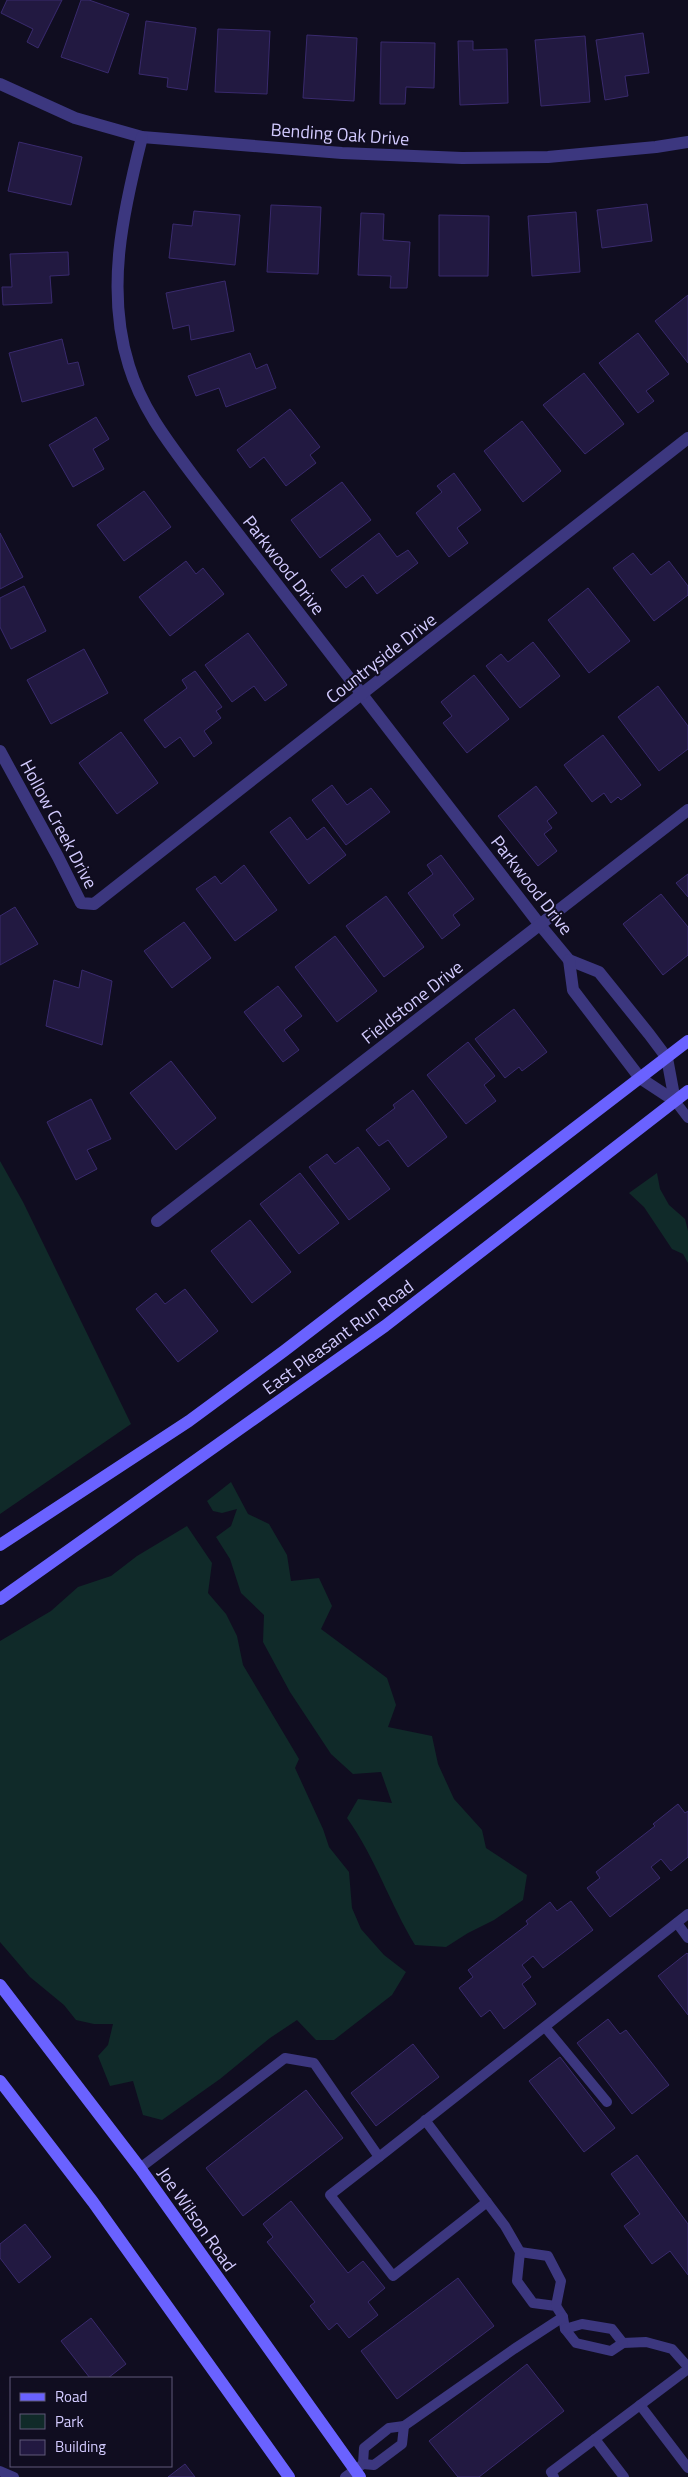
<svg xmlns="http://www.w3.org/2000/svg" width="688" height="2477" font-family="'Titillium Web',sans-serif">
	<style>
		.green { fill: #102a29 }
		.building { fill: #221941; stroke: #392a6d }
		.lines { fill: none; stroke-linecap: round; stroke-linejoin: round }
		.service { stroke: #3c377f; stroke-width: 10 }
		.minor { stroke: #3c377f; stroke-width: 12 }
		.secondary { stroke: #6a62ff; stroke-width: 12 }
		.labels { text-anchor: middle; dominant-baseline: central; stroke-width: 4; stroke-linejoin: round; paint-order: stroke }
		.street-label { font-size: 18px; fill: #d3cbff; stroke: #100d20 }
	</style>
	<rect width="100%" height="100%" fill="#100d20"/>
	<!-- green -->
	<g class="green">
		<path d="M 0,1161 L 23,1202 L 131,1424 L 0,1514 Z"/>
		<path d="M 657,1173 L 660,1189 L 669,1205 L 685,1219 L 688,1231 L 688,1263 L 683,1254 L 672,1249 L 644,1207 L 629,1193 Z"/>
		<path d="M 231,1482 L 248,1514 L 269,1524 L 287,1555 L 291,1581 L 319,1578 L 332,1606 L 321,1629 L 387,1678 L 396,1705 L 388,1727 L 432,1736 L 438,1764 L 454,1799 L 482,1830 L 486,1848 L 527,1875 L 523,1900 L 494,1920 L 468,1933 L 446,1947 L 415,1945 C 390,1904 375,1857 347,1818 L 358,1799 L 392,1803 L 381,1772 L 353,1774 L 331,1754 L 290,1692 L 263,1642 L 264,1615 L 241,1593 L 230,1559 L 216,1537 L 231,1526 L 237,1509 L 222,1513 L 213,1511 L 207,1501 Z"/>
		<path d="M 187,1526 L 212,1563 L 208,1593 L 226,1614 L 237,1636 L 243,1665 L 299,1759 L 295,1768 L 323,1829 L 329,1847 L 349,1872 L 352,1908 L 361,1929 L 384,1955 L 406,1972 L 392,1995 L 334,2040 L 316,2040 L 297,2020 L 270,2038 L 220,2079 L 162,2120 L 143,2115 L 133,2081 L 110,2086 L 98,2056 L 108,2045 L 113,2024 L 94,2024 L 76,2020 L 64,2005 L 30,1977 L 0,1942 L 0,1641 L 51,1611 L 78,1587 L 111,1576 L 137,1556 Z"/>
	</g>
	<!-- building -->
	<g class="building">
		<path d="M 7,0 L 62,0 L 38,48 L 27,42 L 33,29 L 1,13 Z"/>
		<path d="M 81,0 L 89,0 L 129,14 L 108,73 L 61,57 Z"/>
		<path d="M 146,21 L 196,28 L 187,90 L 167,87 L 168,78 L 139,74 Z"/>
		<path d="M 218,29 L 270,31 L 267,94 L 215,92 Z"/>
		<path d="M 643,33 L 649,73 L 625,76 L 628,96 L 605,100 L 596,40 Z"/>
		<path d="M 307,35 L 357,38 L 354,101 L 303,98 Z"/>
		<path d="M 585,36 L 590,102 L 541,106 L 535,40 Z"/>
		<path d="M 458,41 L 473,41 L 473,50 L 507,49 L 508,103 L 460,105 Z"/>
		<path d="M 381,42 L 435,43 L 434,88 L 406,87 L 405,104 L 380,104 Z"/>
		<path d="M 19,142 L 82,157 L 71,205 L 8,191 Z"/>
		<path d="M 647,204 L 652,241 L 602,248 L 597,210 Z"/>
		<path d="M 271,205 L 321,207 L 318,274 L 267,272 Z"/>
		<path d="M 194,211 L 240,215 L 235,265 L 169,258 L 173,224 L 192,226 Z"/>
		<path d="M 576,212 L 580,272 L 532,276 L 528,216 Z"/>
		<path d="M 361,213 L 384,214 L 383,240 L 410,242 L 407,288 L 390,288 L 391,276 L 358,275 Z"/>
		<path d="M 439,215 L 489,216 L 488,276 L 439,276 Z"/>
		<path d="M 68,252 L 69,275 L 50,276 L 52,303 L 3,305 L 2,287 L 12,287 L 10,254 Z"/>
		<path d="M 225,281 L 234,331 L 191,340 L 189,325 L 173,329 L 166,293 Z"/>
		<path d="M 688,295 L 688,363 L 655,321 Z"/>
		<path d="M 638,333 L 669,374 L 646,391 L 654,401 L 638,413 L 599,363 Z"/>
		<path d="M 62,339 L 68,364 L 78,362 L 84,385 L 22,402 L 9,353 Z"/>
		<path d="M 250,353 L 256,369 L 267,364 L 276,388 L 226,407 L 219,388 L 196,396 L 188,376 Z"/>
		<path d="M 584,373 L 624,424 L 585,454 L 543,405 Z"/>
		<path d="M 290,409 L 320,447 L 310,455 L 316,463 L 286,486 L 264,457 L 250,468 L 237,450 Z"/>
		<path d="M 96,417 L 109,439 L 93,449 L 104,469 L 73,487 L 49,445 Z"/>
		<path d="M 522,421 L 561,471 L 523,502 L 484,451 Z"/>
		<path d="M 454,473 L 481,510 L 457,528 L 468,543 L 449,557 L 416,513 L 442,492 L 437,486 Z"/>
		<path d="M 342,482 L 371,520 L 320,558 L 291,520 Z"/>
		<path d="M 144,491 L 171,527 L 124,561 L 97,525 Z"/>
		<path d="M 0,533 L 23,577 L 0,589 Z"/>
		<path d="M 379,533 L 397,557 L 408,550 L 418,563 L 377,594 L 363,575 L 346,588 L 331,570 Z"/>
		<path d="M 633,553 L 651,575 L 669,561 L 688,586 L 688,595 L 654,621 L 613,568 Z"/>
		<path d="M 186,561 L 196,574 L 203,568 L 224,594 L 170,636 L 139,597 Z"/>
		<path d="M 24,586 L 46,631 L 11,649 L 0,627 L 0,598 Z"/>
		<path d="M 588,588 L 630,641 L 589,673 L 548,620 Z"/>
		<path d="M 248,633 L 287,685 L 265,701 L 254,686 L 232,702 L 205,665 Z"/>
		<path d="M 533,642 L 560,676 L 520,708 L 486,666 L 501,654 L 508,662 Z"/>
		<path d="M 84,649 L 108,693 L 51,724 L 27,680 Z"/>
		<path d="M 195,671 L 222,707 L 216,711 L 221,718 L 204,731 L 212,743 L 194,757 L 180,737 L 165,748 L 144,720 L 187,688 L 182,680 Z"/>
		<path d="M 474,675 L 509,719 L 467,753 L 443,723 L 452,716 L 441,702 Z"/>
		<path d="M 658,686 L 688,726 L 688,749 L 659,771 L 618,717 Z"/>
		<path d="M 121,732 L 158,783 L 117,814 L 79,763 Z"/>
		<path d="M 603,735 L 641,785 L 621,800 L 618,797 L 611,803 L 604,793 L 592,802 L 564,765 Z"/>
		<path d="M 332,785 L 347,805 L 371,788 L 390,812 L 346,845 L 312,800 Z"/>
		<path d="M 536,786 L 557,813 L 547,821 L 552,828 L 544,834 L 557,851 L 538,866 L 498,816 Z"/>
		<path d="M 290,817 L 307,840 L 324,827 L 346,855 L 309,884 L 270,832 Z"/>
		<path d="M 441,855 L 474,899 L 453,915 L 460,925 L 442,939 L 408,893 L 433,874 L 427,865 Z"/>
		<path d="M 244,865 L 277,910 L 235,941 L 196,889 L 215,876 L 221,884 Z"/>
		<path d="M 688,874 L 688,897 L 676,883 Z"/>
		<path d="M 661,894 L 688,927 L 688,955 L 663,975 L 623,924 Z"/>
		<path d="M 386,896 L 424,947 L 384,977 L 346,926 Z"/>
		<path d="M 15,907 L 38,944 L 0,965 L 0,916 Z"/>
		<path d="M 184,922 L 211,958 L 172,988 L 144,951 Z"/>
		<path d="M 335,936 L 377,991 L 337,1022 L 295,967 Z"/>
		<path d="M 82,970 L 112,981 L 102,1045 L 46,1026 L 54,980 L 79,988 Z"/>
		<path d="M 278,986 L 302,1016 L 284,1030 L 299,1050 L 283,1062 L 244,1012 Z"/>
		<path d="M 514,1009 L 547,1052 L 522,1071 L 519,1067 L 505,1078 L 475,1039 Z"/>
		<path d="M 468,1042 L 495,1076 L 484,1085 L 496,1101 L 466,1124 L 427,1075 Z"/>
		<path d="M 171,1061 L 216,1118 L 176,1150 L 130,1093 Z"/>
		<path d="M 413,1090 L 447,1137 L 408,1167 L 388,1140 L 379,1146 L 366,1130 L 395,1108 L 393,1105 Z"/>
		<path d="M 91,1099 L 111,1139 L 87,1150 L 97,1169 L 76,1180 L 47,1122 Z"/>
		<path d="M 358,1147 L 390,1189 L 349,1220 L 309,1167 L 327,1154 L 335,1164 Z"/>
		<path d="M 300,1173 L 339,1223 L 299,1254 L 260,1204 Z"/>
		<path d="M 250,1220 L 291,1272 L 252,1303 L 211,1251 Z"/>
		<path d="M 185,1289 L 218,1331 L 178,1362 L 136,1309 L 156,1293 L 165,1304 Z"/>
		<path d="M 678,1804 L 685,1813 L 688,1811 L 688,1857 L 671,1871 L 661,1859 L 651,1867 L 660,1878 L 610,1917 L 587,1888 L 600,1878 L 596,1872 L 655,1826 L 653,1824 Z"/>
		<path d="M 571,1901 L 593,1930 L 543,1968 L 533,1956 L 522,1965 L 531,1977 L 522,1984 L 536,2004 L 504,2029 L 490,2010 L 481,2017 L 459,1988 L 473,1977 L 468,1970 L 528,1924 L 526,1921 L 550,1902 L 557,1911 Z"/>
		<path d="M 687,1953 L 688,1954 L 688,2015 L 658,1976 Z"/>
		<path d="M 608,2019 L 620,2034 L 626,2030 L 669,2085 L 632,2114 L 577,2043 Z"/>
		<path d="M 413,2044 L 439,2077 L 376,2126 L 351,2093 Z"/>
		<path d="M 560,2057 L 615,2128 L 584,2152 L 529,2081 Z"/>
		<path d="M 306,2090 L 343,2138 L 243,2216 L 206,2168 Z"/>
		<path d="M 637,2155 L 688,2224 L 688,2275 L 670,2251 L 652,2264 L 624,2226 L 640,2214 L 611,2174 Z"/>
		<path d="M 291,2201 L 348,2273 L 363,2261 L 385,2288 L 368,2302 L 378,2315 L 349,2338 L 337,2323 L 329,2330 L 310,2306 L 315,2302 L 267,2242 L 273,2237 L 263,2224 Z"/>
		<path d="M 25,2224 L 51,2257 L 19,2283 L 0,2258 L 0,2244 Z"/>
		<path d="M 458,2278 L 494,2326 L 397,2399 L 361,2351 Z"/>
		<path d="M 91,2318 L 126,2364 L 108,2378 L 90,2378 L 61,2341 Z"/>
		<path d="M 527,2364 L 564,2411 L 479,2477 L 458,2477 L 429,2441 Z"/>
		<path d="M 185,2464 L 195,2477 L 168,2477 Z"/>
	</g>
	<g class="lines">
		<!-- service -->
		<g class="service">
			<path d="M 675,1101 L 688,1118"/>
			<path d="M 677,1923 L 688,1938"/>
			<path d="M 545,2027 L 607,2102"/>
			<path d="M 425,2120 L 505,2226 L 520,2252 L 517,2281 L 533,2303 L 556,2306 L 563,2317 L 565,2329 L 576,2343 L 611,2351 L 623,2343 L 646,2342 L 672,2349 L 688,2367"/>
			<path d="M 379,2157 L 330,2195 L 393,2276 L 487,2202"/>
			<path d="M 140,2168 L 285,2058 L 314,2063 L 379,2157 L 688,1914"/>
			<path d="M 520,2252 L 548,2256 L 561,2281 L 556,2306"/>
			<path d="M 565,2329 L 582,2324 L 612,2329 L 623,2343"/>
			<path d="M 640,2405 L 688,2468"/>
			<path d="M 595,2439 L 624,2477"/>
			<path d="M 363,2464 L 364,2448 L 389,2428 L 404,2426 L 514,2349 L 563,2317"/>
			<path d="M 0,2471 L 14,2477"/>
			<path d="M 345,2477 L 363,2464 L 374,2465 L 402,2444 L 404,2426"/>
			<path d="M 554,2477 L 551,2472 L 688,2369"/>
		</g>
		<!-- minor -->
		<g class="minor">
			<path d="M 0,84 L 75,118 L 142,137 L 342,153 L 462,158 L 548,157 L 656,147 L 688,142"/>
			<path d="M 142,137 C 123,212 105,290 129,366 C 142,409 169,443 195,478 C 220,510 244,542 269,574 C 359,691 450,808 540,925 L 569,960 L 599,972 L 649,1034 L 667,1058 L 675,1101"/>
			<path d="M 0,751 L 58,857 L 81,903 L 94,904 L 688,438"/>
			<path d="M 569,960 L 573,990 L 640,1078 L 675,1101"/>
			<path d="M 157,1221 L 688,810"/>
		</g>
		<!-- secondary -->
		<g class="secondary">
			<path d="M 0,1545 L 189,1421 L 284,1351 L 688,1041"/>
			<path d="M 0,1599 L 385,1326 L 688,1091"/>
			<path d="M 0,1985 L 140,2168 L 360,2477"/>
			<path d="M 0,2081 L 93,2202 L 289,2477"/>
		</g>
	</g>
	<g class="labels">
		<!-- street labels -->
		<g class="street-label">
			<text transform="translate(340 134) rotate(4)">Bending Oak Drive</text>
			<text transform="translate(284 565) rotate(52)">Parkwood Drive</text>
			<text transform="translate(381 658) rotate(-38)">Countryside Drive</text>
			<text transform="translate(59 824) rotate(62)">Hollow Creek Drive</text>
			<text transform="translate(532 885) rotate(52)">Parkwood Drive</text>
			<text transform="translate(412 1002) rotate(-38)">Fieldstone Drive</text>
			<text transform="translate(338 1337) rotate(-36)">East Pleasant Run Road</text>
			<text transform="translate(197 2219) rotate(55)">Joe Wilson Road</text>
		</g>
	</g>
	<!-- legend -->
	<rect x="10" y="2377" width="162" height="90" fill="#100d20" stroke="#5e5979"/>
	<rect x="20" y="2393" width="25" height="8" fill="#6a62ff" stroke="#5e5979"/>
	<text x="55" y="2402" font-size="15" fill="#d3cbff">Road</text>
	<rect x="20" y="2414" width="25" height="15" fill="#102a29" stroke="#5e5979"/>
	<text x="55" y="2427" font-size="15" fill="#d3cbff">Park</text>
	<rect x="20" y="2440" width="25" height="15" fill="#221941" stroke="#5e5979"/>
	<text x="55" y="2452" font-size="15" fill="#d3cbff">Building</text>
</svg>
